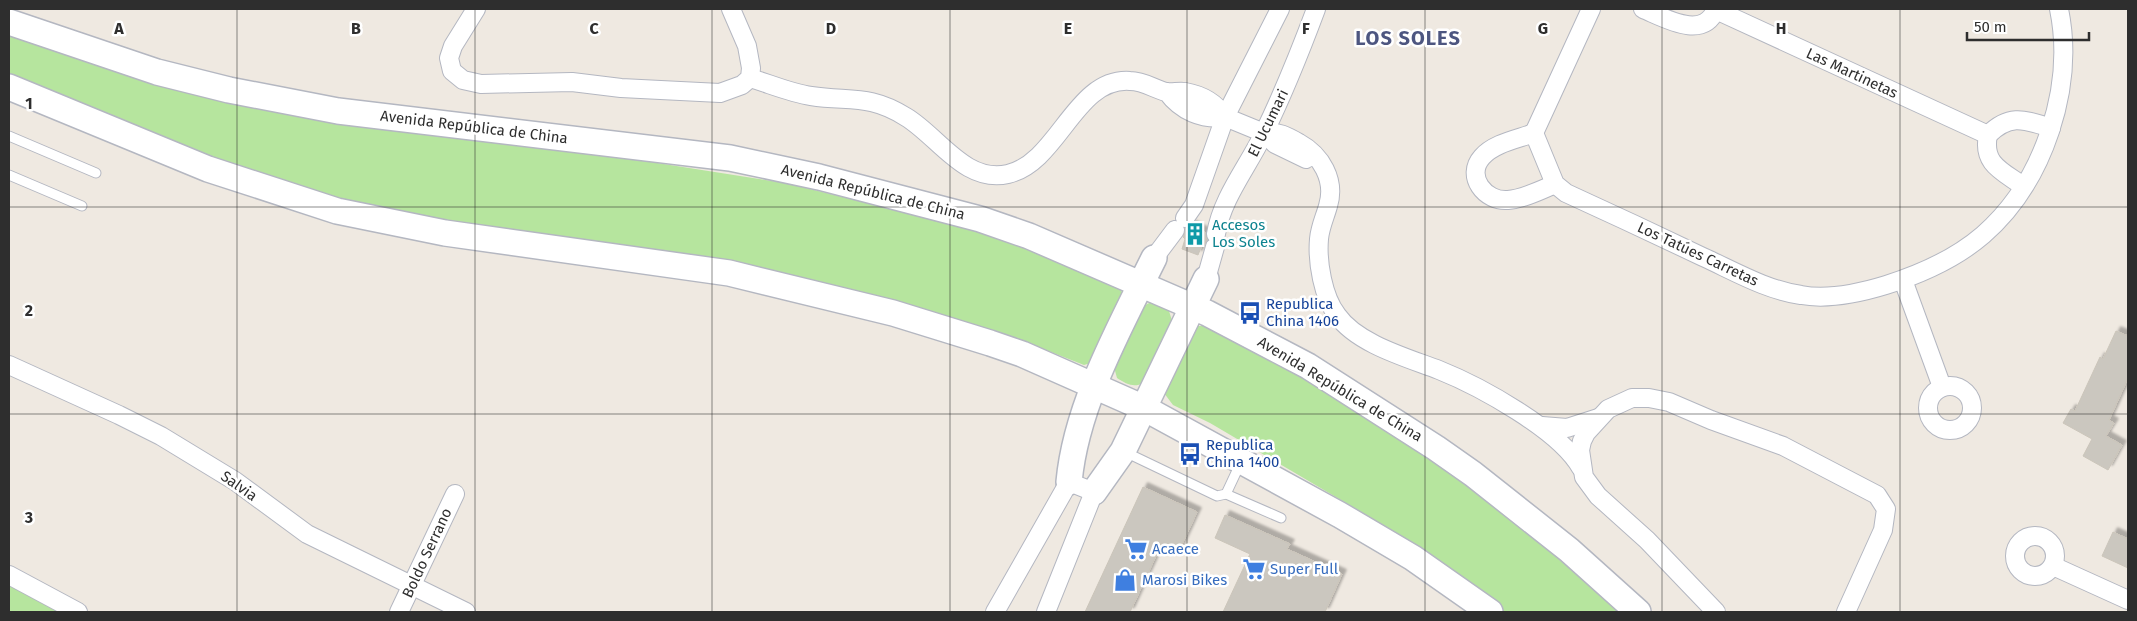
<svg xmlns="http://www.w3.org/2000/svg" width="2137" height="621" font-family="'Fira Sans',sans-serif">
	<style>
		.green { fill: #b6e59e }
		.building { fill: #cbc7bf; stroke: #cbc5ba; filter: url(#shadow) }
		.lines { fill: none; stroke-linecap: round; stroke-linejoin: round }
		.lane-casing { stroke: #b4b7c1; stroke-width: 11 }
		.street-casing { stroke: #b4b7c1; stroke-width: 20 }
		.secondary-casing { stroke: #b4b7c1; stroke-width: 28 }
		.lane { stroke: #fff; stroke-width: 9 }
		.street { stroke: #fff; stroke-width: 18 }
		.secondary { stroke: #fff; stroke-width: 25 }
		.grid { fill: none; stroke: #2e2e2e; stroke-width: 1; stroke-opacity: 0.55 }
		.labels { text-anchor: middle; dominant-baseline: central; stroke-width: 5; stroke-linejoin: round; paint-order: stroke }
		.street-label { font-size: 15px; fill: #2e2e2e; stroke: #fff }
		.culture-label { font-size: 15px; fill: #0d838f; stroke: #fff; text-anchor: start }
		.transit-label { font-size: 15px; fill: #164399; stroke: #fff; text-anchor: start }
		.shop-label { font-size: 15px; fill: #366cbe; stroke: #fff; text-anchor: start }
		.district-label { font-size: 20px; font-weight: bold; letter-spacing: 1px; fill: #4d5680; stroke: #fff }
		.grid-label { font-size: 16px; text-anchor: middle; font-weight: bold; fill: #2e2e2e; stroke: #fff; stroke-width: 5; stroke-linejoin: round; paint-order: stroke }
	</style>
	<defs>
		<filter id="shadow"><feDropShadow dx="4.5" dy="-4.5" stdDeviation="1" flood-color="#0004"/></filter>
	</defs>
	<rect width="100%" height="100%" fill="#efe9e1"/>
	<!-- green -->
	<g class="green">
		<path d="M 9,28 L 428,134 L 651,162 L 785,183 L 917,215 L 967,223 L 1118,286 L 1122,292 L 1122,302 L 1094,362 L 1084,365 L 1023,341 L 874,297 L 760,269 L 455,224 L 385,209 L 259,178 L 9,76 Z"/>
		<path d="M 1151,302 L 1169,311 L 1173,324 L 1143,383 C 1134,388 1126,384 1117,378 L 1114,367 L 1140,308 Z"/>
		<path d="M 1196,326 L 1203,326 L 1290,366 L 1452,468 L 1626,612 L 1503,612 L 1466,583 L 1363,513 L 1210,423 L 1173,405 L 1164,393 Z"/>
		<path d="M 9,584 L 63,612 L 9,612 Z"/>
	</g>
	<!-- building -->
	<g class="building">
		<path d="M 1192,225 L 1206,233 L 1207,240 L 1204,246 L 1202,245 L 1198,255 L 1182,249 L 1185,239 L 1183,237 L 1185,228 Z"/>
		<path d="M 2116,331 L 2128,336 L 2128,378 L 2109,420 L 2114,423 L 2106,436 L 2122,445 L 2108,470 L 2083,456 L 2092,439 L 2063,423 L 2071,409 L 2075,411 L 2100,357 L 2103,359 Z"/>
		<path d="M 1143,487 L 1197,512 L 1178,553 L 1161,545 L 1130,612 L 1085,612 Z"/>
		<path d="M 1225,515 L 1290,544 L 1287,549 L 1342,574 L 1325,612 L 1223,612 L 1250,554 L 1215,538 Z"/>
		<path d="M 2113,532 L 2128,539 L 2128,568 L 2102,556 Z"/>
	</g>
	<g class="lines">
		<defs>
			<g id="lane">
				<path d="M 9,136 L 96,173"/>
				<path d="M 9,175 L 82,206"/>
				<path d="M 1125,452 L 1217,496 L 1226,494 L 1241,462"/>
				<path d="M 1226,494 L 1281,518"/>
			</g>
			<g id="street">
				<path d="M 476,9 L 453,46 L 449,58 L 452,71 L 463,80 L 481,84 L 572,82 L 621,88 L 720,93 L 742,85 L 750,78 L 751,68 L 747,46 L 731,9"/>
				<path d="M 1643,9 C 1665,18 1703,41 1716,9"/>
				<path d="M 1716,10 L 1988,135 C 1982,164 2002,171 2023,186"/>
				<path d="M 750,78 C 770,84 791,93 811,96 C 850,102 869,94 906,117 C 938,136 965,184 1008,174 C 1059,162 1075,77 1130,81 C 1144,81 1154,89 1166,92 C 1172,93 1179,91 1185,92 C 1202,95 1216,103 1225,117 C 1202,120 1181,111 1167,92"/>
				<path d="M 1225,117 L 1264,133 L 1275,144 L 1306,159"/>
				<path d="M 1264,133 C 1278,131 1287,136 1299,143 C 1321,155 1336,180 1328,206 C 1325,217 1320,227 1319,239 C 1317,262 1323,297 1337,315 C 1357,344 1408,358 1439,370 C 1479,386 1560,430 1581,468"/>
				<path d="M 1534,133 L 1555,184 L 1566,193 C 1612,214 1657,235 1703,257 C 1734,271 1766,290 1801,295 C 1828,300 1860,293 1886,285 C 1921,274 1955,259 1983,235 C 2044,182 2075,87 2059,9"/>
				<path d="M 1534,133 C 1518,139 1494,143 1482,157 C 1465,176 1485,202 1508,200 C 1523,199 1541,190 1555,184"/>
				<path d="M 1534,133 L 1591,9"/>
				<path d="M 1988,135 C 2010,113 2025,120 2051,128"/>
				<path d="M 1185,218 L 1194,205 L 1225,117 L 1280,9"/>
				<path d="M 1216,234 C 1222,198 1247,168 1263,135 C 1283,94 1300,52 1316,9"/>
				<path d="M 1154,258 L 1175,230"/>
				<path d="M 1206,279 L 1215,247"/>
				<path d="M 1903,280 L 1942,387"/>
				<path d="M 9,365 L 119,415 L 161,436 L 235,481 L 307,534 L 466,612"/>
				<circle cx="1950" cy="408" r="22"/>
				<path d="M 1542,426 L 1567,428 L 1598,418"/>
				<circle cx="2035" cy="556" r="20"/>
				<path d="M 2053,566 L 2128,600"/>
				<path d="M 9,575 L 78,612"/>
				<path d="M 399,612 L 455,494"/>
				<path d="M 995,612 L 1069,482 L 1094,492 L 1046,612"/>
				<path d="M 1716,612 L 1647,540 L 1598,496 L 1584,477 L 1580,450 L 1582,441 L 1586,433 L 1608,409 L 1632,398 L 1649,398 L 1669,402 L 1711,420 L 1783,446 L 1877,495 L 1886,509 L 1883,530 L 1846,612"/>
			</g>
			<g id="secondary">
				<path d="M 9,22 L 157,72 L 229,90 L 338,111 L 730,158 L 819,177 L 980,219 L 1029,236 L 1207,313 L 1308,366 L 1436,448 L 1473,474 L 1569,550 L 1638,612"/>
				<path d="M 9,87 L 208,169 L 337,211 L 445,233 L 729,273 L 893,313 L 990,343 L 1022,354 L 1144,408 L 1340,515 L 1413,558 L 1490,612"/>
				<path d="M 1069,482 C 1076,405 1120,327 1154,258"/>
				<path d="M 1094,492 L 1123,451 L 1206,279"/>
			</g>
		</defs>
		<!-- lane casing -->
		<use href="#lane" class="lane-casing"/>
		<!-- street casing -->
		<use href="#street" class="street-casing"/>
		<!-- secondary casing -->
		<use href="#secondary" class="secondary-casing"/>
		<!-- lane -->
		<use href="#lane" class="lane"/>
		<!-- street -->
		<use href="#street" class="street"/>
		<!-- secondary -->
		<use href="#secondary" class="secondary"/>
	</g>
	<!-- grid -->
	<path class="grid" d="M 237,9 L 237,612M 475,9 L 475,612M 712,9 L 712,612M 950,9 L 950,612M 1187,9 L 1187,612M 1425,9 L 1425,612M 1662,9 L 1662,612M 1900,9 L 1900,612M 9,207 L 2128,207M 9,414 L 2128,414"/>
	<!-- icons -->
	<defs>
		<symbol id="building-bare" viewBox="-9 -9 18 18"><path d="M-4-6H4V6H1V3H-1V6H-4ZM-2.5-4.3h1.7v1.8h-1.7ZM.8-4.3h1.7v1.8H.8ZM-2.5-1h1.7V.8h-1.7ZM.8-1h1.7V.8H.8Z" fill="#0f9aa8" stroke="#fff" stroke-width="2.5" paint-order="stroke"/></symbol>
		<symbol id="bus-bare" viewBox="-9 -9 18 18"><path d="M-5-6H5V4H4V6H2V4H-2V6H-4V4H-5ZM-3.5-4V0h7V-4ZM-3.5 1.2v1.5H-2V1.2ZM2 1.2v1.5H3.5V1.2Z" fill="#1a4fb4" stroke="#fff" stroke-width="2.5" paint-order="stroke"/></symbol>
		<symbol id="supermarket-bare" viewBox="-9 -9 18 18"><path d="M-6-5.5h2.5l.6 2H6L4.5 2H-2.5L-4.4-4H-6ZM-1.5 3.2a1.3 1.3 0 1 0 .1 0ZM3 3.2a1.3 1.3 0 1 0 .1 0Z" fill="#3f7fe0" stroke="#fff" stroke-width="2.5" paint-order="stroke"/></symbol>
		<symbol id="shop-bare" viewBox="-9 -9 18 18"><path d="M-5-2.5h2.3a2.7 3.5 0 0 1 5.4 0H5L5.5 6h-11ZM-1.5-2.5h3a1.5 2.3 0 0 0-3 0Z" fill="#3f7fe0" stroke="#fff" stroke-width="2.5" paint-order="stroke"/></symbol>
	</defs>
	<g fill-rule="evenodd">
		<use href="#building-bare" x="1179" y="218" width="32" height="32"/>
		<use href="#bus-bare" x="1234" y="297" width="32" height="32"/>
		<use href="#bus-bare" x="1174" y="438" width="32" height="32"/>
		<use href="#supermarket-bare" x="1120" y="533" width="32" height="32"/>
		<use href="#supermarket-bare" x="1238" y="553" width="32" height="32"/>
		<use href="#shop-bare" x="1109" y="564" width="32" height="32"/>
	</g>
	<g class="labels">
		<!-- street labels -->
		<g class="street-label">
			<text transform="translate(1852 73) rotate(25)">Las Martinetas</text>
			<text transform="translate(1268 123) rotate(-64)">El Ucumari</text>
			<text transform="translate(474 127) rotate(7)">Avenida República de China</text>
			<text transform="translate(873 192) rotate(14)">Avenida República de China</text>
			<text transform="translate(1698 254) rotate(25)">Los Tatúes Carretas</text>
			<text transform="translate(1340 389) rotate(31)">Avenida República de China</text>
			<text transform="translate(239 486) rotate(35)">Salvia</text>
			<text transform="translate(427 553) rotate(-65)">Boldo Serrano</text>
		</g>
		<!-- culture labels -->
		<g class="culture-label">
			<text x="1212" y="225">Accesos<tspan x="1212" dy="17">Los Soles</tspan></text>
		</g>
		<!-- transit labels -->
		<g class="transit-label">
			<text x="1266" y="304">Republica<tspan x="1266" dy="17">China 1406</tspan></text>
			<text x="1206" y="445">Republica<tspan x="1206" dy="17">China 1400</tspan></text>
		</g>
		<!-- shop labels -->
		<g class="shop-label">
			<text x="1152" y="549">Acaece</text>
			<text x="1270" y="569">Super Full</text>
			<text x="1142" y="580">Marosi Bikes</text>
		</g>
		<!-- district labels -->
		<g class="district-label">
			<text x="1408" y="38">LOS SOLES</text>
		</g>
	</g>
	<g class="grid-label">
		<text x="119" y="34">A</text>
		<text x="356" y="34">B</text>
		<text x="594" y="34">C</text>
		<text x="831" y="34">D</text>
		<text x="1068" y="34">E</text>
		<text x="1306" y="34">F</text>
		<text x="1543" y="34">G</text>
		<text x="1781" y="34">H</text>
		<text x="29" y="109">1</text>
		<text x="29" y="316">2</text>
		<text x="29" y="523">3</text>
	</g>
	<!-- border -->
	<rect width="2137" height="621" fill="none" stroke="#2e2e2e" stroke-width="20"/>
	<!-- scale -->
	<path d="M1967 32v8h122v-8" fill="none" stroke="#2e2e2e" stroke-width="2.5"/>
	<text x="1974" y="32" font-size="15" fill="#2e2e2e" stroke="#ffffff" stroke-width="4" paint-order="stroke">50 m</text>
</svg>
